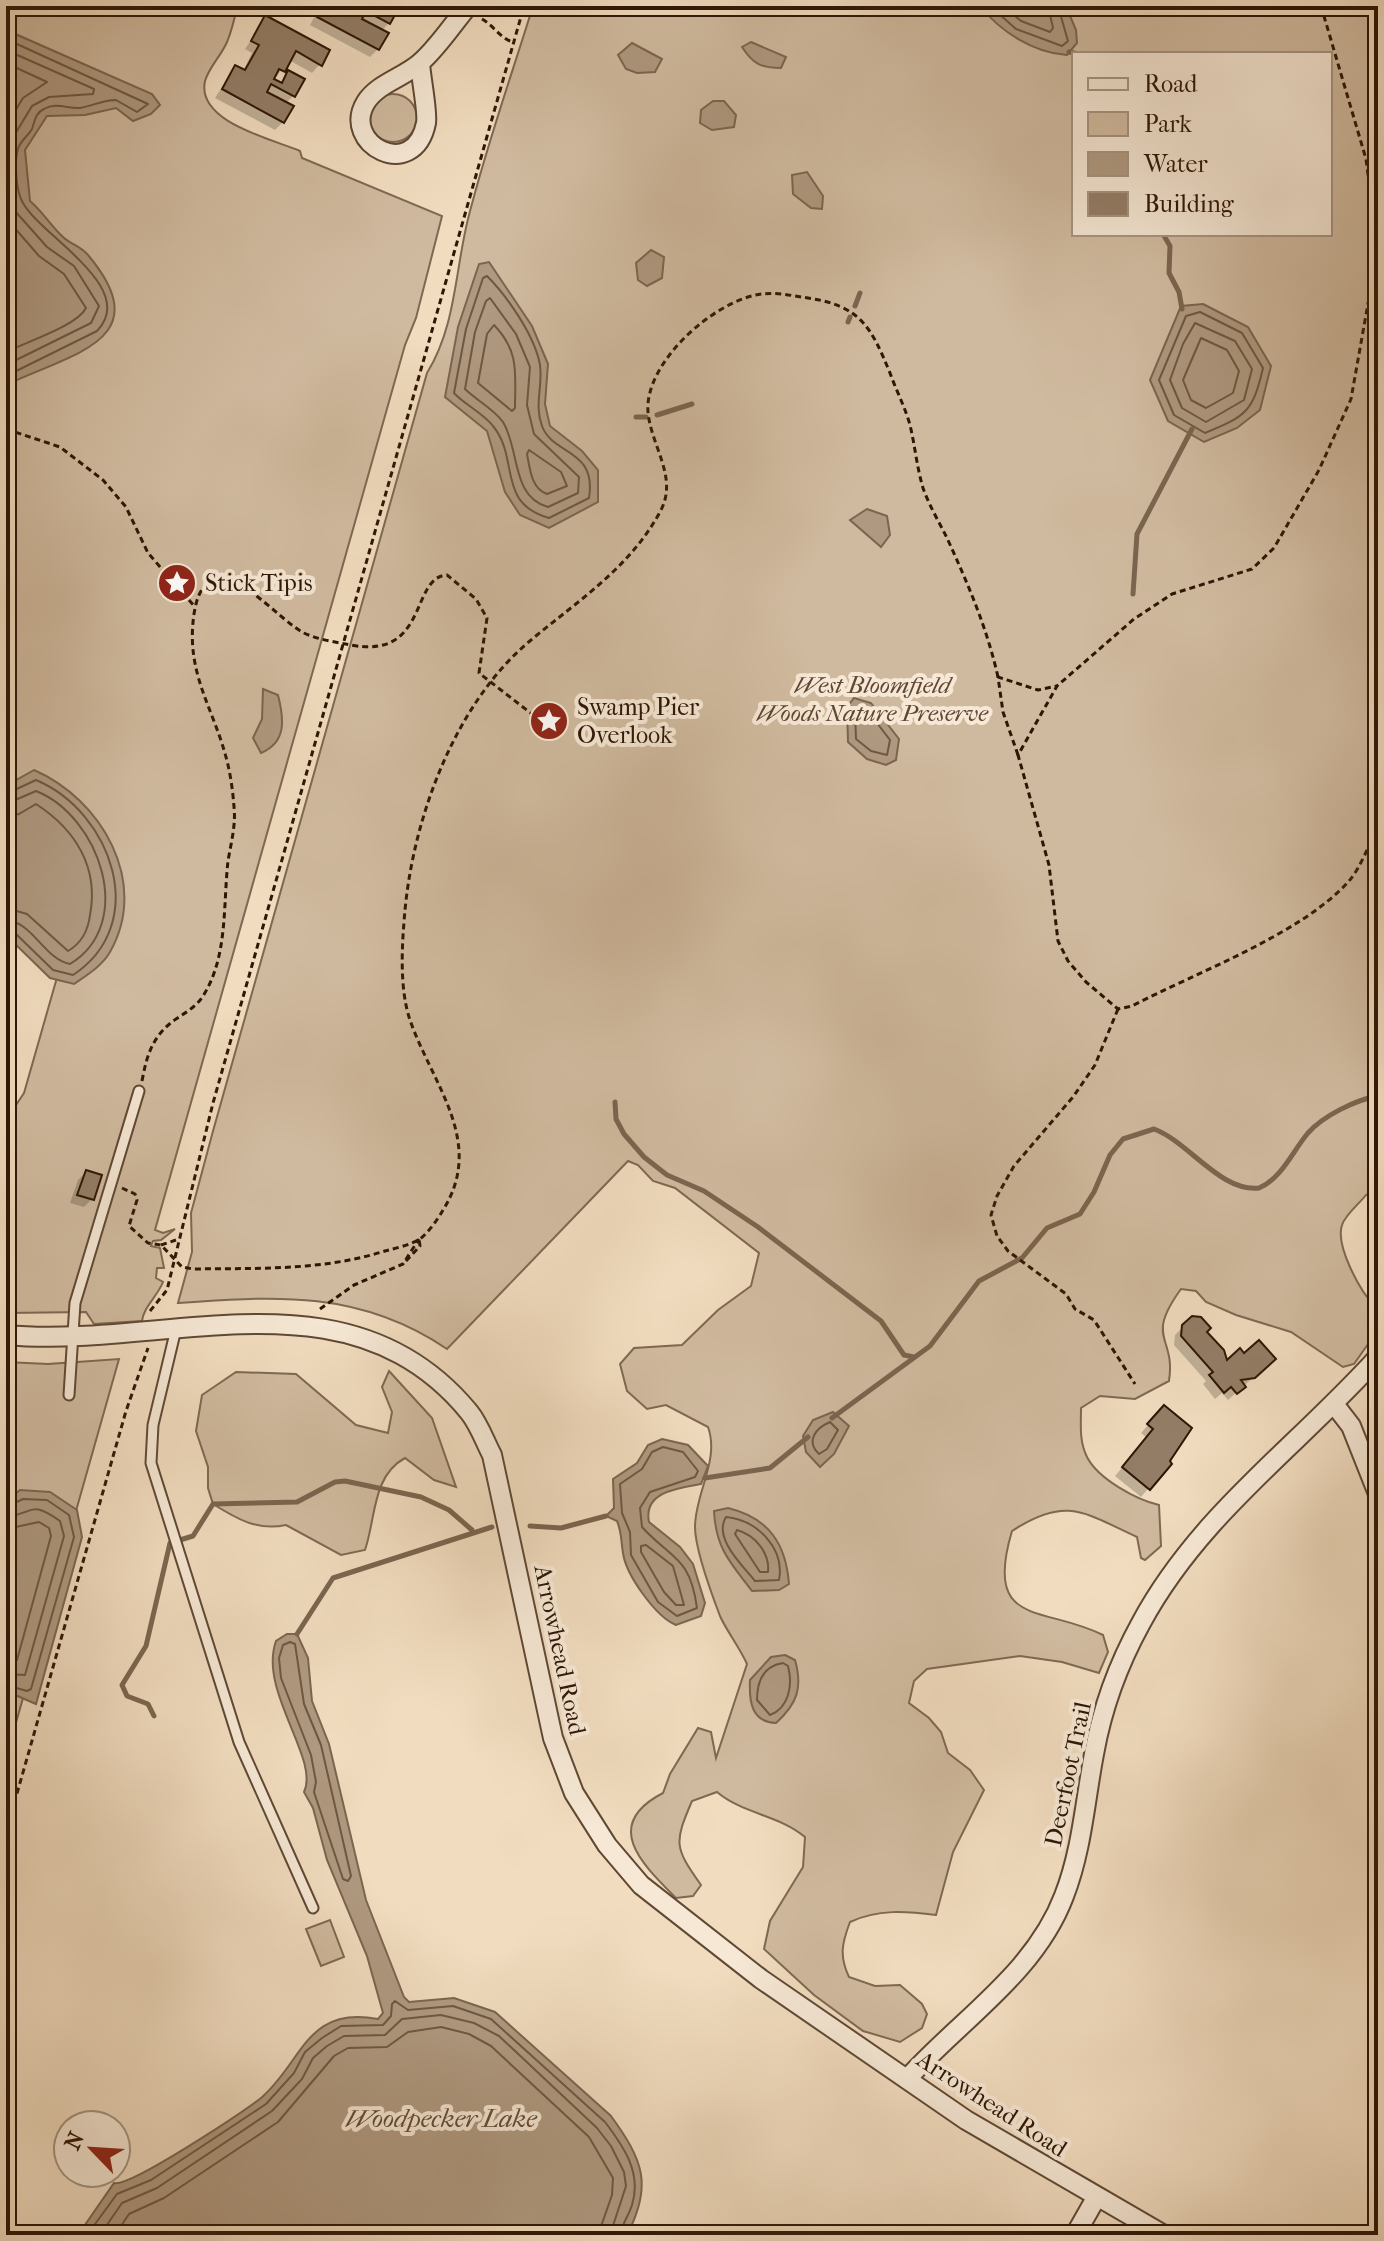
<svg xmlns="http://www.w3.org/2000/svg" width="1384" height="2241" font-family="'IM FELL French Canon',serif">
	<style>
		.green { fill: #d0ba9f; stroke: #7f6852; stroke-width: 2; fill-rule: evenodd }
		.water { fill: #af9980; stroke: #7b654f; stroke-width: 2 }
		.shadow { fill: #0003 }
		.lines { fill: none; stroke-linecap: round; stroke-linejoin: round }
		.shore { stroke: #6e5842; stroke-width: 2 }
		.stream { stroke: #7b654f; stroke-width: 5 }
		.building { fill: #937d66; stroke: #2e1605; stroke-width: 2 }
		.service-casing { stroke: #5f4834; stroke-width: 13 }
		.minor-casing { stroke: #5f4834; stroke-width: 22 }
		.path { stroke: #2e1605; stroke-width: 3; stroke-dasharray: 6 4; stroke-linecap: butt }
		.service { stroke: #f6e8d5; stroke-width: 9 }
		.minor { stroke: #f6e8d5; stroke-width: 18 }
		.labels { text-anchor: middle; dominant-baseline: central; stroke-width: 8; stroke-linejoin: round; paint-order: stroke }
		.poi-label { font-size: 24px; fill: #2e1605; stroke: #f6e8d5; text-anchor: start }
		.park-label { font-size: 24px; font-style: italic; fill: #5f4733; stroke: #f6e8d5 }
		.street-label { font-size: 24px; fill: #2e1605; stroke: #f6e8d5 }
		.water-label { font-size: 26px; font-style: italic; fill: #624a36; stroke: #f6e8d5 }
	</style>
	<rect width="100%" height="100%" fill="#f1dcbf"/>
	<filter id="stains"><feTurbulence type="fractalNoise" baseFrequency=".0025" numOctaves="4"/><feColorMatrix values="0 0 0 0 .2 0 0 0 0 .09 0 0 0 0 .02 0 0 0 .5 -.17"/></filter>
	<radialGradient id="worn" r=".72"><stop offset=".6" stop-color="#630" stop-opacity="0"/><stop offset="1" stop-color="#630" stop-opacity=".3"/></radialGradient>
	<!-- green -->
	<g class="green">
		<path d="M 6,6 L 238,6 C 234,18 232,31 227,42 C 221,56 209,67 205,81 C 196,122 272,139 300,151 L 302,158 L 442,216 L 416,318 L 405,345 L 155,1230 L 163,1233 L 175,1229 L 161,1240 L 153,1241 L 151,1246 L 160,1248 L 164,1268 L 157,1268 L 156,1278 L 163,1282 C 157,1297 144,1306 142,1321 L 94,1324 L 86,1312 L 6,1313 L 6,1120 L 24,1093 L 68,939 L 19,779 L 11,783 L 6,777 L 6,33 L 114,78 L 6,30 Z"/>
		<path d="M 533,6 L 1378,6 L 1378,1193 L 1366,1195 C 1359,1204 1345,1215 1342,1225 C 1335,1246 1361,1293 1375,1306 L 1378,1330 L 1354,1364 L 1343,1367 L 1291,1332 L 1236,1315 L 1206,1302 L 1196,1291 L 1181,1289 C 1144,1340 1176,1335 1169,1381 L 1135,1399 L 1100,1396 L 1081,1408 C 1081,1425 1079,1441 1087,1457 C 1098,1479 1137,1500 1159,1505 L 1161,1546 L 1145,1560 L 1141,1558 L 1137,1537 C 1083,1512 1066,1496 1012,1531 C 983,1628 1043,1605 1103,1635 L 1108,1652 L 1099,1673 L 1062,1662 L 1020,1656 L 927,1669 L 914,1681 L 909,1703 L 929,1718 L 941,1732 L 948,1753 L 970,1770 L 984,1790 L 953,1852 L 936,1915 C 906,1911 878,1909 850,1922 C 842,1943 839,1956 849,1977 L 875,1986 L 900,1985 L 922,2004 L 927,2014 L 922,2028 L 900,2042 L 863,2031 L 814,1995 L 764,1949 L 770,1921 L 803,1867 L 805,1837 C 779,1815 743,1814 717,1792 L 692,1801 C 674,1843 674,1847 701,1885 L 693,1896 L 676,1898 C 642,1864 601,1825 663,1793 L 670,1774 L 698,1728 L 711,1732 L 716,1758 L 747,1664 C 740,1648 726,1630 720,1616 C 712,1595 695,1548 695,1527 C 695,1493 720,1460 708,1427 L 666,1405 L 647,1409 L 627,1391 L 620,1364 L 634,1348 L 682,1345 L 718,1310 L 751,1286 L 759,1253 L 675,1188 L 653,1181 L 638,1165 L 628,1161 L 447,1349 C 360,1290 277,1296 178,1303 L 192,1252 L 191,1213 L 213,1131 L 427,373 C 456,326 455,271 468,219 C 486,147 511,77 533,6 ZM 1074,54 L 1330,54 L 1330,234 L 1074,234 Z"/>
		<circle cx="393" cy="118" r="24"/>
		<path d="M 119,1359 L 6,1758 L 6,1362 L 48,1364 Z"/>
		<path d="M 389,1371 L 432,1418 L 456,1487 L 434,1480 L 405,1458 C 372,1476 376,1518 365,1550 L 341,1555 L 286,1525 C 257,1531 237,1519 213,1504 L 208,1488 L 208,1467 L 196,1431 L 202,1395 L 236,1372 L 296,1374 L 356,1425 L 388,1433 L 392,1412 L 382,1387 Z"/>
		<path d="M 330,1920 L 344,1957 L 321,1966 L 306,1929 Z"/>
	</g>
	<!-- water -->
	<g class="water">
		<path d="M 980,6 L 1066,6 L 1076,30 L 1077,43 L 1067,55 C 1033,53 1000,31 980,6 Z"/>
		<path d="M 6,30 L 152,94 L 160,105 L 151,114 L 133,121 L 116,108 L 85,115 L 47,116 L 25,150 L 30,201 C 43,212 51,226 63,237 C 70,244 81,246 88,255 C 159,340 73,353 6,385 Z"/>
		<path d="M 751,42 L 786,57 L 781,68 C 761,68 753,64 742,47 Z"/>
		<path d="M 632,43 L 662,59 L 655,72 L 637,73 L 626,69 L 618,55 Z"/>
		<path d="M 713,101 L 724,101 L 736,115 L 734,127 L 712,130 L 700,123 L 701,110 Z"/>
		<path d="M 807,172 L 823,196 L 822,209 L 811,208 L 793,194 L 792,175 Z"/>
		<path d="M 651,250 L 664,257 L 662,278 L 647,286 L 638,280 L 636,263 Z"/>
		<path d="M 489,262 L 532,326 L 548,364 L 545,404 L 550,426 L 582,451 L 598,470 L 598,502 L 549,528 L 520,515 L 505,492 L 487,431 L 445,397 L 458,327 L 479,264 Z"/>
		<path d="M 1203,304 L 1248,327 L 1271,366 L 1260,410 L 1237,428 L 1204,442 L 1168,421 L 1150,380 L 1181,306 Z"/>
		<path d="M 867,509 L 887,516 L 890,535 L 881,547 L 850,520 Z"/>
		<path d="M 263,689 L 278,695 C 284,719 287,742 261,753 L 253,738 L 262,719 Z"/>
		<path d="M 854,698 L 871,703 L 899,739 L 896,760 L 886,765 L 867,759 L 848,742 L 847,707 Z"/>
		<path d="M 34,770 C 101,799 150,882 110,952 C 102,966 87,975 74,984 L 50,978 L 6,935 L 6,791 L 11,783 Z"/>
		<path d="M 833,1412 L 849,1426 L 834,1454 L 820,1467 L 806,1452 L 803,1436 L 813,1420 Z"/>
		<path d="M 662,1439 L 688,1445 L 708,1466 L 701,1484 C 678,1488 643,1492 649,1522 L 680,1547 L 693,1564 L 705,1603 L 701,1616 L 676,1625 C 656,1617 626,1575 623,1553 C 621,1542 622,1533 617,1521 L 606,1516 L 614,1508 L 613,1479 L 637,1463 L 648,1445 Z"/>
		<path d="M 20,1490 L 50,1492 L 77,1510 L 82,1537 L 36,1704 L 6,1691 L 6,1501 Z"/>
		<path d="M 728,1508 C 769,1518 786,1544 789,1584 L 779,1590 L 752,1591 C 730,1562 716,1549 714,1511 Z"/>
		<path d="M 287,1634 L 297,1634 L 308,1658 L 312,1701 L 329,1744 L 366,1900 L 404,1997 L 409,2002 L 454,1998 L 495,2012 L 611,2116 C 643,2160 653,2185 627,2235 L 78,2235 L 114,2183 C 129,2188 243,2112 261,2098 C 303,2062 306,2005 378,2019 L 383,2013 L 367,1956 L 327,1860 L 313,1808 L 304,1792 C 320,1759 258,1691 276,1641 Z"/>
		<path d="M 785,1655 L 795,1660 C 803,1688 797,1704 776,1723 C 751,1722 749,1701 750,1680 L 771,1657 Z"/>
	</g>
	<!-- shadow -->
	<g class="shadow">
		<path d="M 320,6 L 370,6 L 374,11 L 378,6 L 395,6 L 389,23 L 381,31 L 378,49 L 370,57 L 310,25 Z"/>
		<path d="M 266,18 L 320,64 L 312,73 L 289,60 L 273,81 L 279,84 L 289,73 L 294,95 L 285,104 L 283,122 L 275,130 L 215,98 L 235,67 L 243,71 L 252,53 L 245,49 Z"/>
		<path d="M 86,1172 L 92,1199 L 84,1207 L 70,1203 L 78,1180 Z"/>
		<path d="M 1192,1318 L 1226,1364 L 1244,1356 L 1265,1367 L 1228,1400 L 1222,1393 L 1215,1399 L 1203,1384 L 1206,1381 L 1174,1345 L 1175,1335 Z"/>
		<path d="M 1156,1416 L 1169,1464 L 1141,1497 L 1115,1476 L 1147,1438 L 1141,1433 Z"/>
	</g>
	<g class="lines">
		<!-- shore -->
		<g class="shore">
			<path d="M 990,6 L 1016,29 L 1062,46 L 1068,41 L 1058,6"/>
			<path d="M 1003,6 L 1021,21 L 1050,32 L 1053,28 L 1048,6"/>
			<path d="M 6,39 L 148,104 L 137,112 L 116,100 C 103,100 92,106 80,108 C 68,109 56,102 44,109 C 35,113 35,121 32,129 C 28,136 20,141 18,149 C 14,162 16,192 23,203 C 41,236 139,288 97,331 L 6,376"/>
			<path d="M 6,50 L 94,89 L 93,94 L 49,97 L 32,106 L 9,144 L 7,170 L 15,211 L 47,247 L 74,266 L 99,306 L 91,323 L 6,365"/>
			<path d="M 6,63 L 47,82 L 23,98 L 6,126"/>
			<path d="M 6,218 L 39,256 L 64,274 L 86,308 C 77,326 26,342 6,352"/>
			<path d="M 487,276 C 507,296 535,336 540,365 C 543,386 534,405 542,426 C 553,456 597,448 589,498 L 549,518 C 496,503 520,459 493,426 C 483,413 465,405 454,393 L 466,329 L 483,278 Z"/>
			<path d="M 490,298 L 516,334 L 530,367 L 527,405 L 534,434 L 579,477 L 578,493 L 548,507 C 511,497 520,450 503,422 C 494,409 476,400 465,389 L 475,332 L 486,301 Z"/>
			<path d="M 1200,312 L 1242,333 L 1263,368 C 1253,411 1247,416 1205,433 L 1174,415 L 1159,380 L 1186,316 Z"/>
			<path d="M 1195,323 L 1235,341 L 1252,369 L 1244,400 L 1206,422 L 1182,408 L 1170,380 L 1183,344 Z"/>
			<path d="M 494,325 C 520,352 515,374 515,408 L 512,411 L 478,383 L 487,334 Z"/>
			<path d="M 1201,338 L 1227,350 L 1239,371 L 1233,393 L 1206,408 L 1191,400 L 1183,380 Z"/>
			<path d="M 529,450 L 561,472 L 567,486 L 547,494 C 531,488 530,469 527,454 Z"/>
			<path d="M 860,708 L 867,710 L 890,740 L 887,755 L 871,751 L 856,739 L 855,711 Z"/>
			<path d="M 6,794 L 36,780 C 112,812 151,924 73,975 L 53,970 L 15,933 L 6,930"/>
			<path d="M 6,804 L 36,791 C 99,816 137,923 70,964 C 44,959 33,922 6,920"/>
			<path d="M 6,816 L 19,814 L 36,804 C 76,830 99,868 90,915 C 88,931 82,943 68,951 L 27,914 L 6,908"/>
			<path d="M 830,1422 L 838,1430 L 827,1449 L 819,1454 C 805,1441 816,1428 830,1422 Z"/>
			<path d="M 663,1447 L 683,1452 L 698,1471 L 695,1477 L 650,1492 L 640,1508 L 642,1527 C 672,1560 690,1556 697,1608 L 677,1616 L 658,1602 L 631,1555 L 630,1532 L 622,1513 L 620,1484 L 642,1469 L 652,1452 Z"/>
			<path d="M 6,1507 L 23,1499 L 47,1500 L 69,1515 L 74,1537 L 31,1689 L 27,1691 L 6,1685"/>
			<path d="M 6,1517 C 34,1514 29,1499 60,1521 L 64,1536 L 25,1675 L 6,1674"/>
			<path d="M 726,1517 C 757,1520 785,1548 779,1580 L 755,1581 C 742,1565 713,1538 726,1517 Z"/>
			<path d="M 6,1529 L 39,1522 L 49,1528 L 51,1536 L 17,1660 L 6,1662"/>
			<path d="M 737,1530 C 755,1535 770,1553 768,1572 L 760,1572 L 735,1534 Z"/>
			<path d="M 646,1545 L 673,1566 L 684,1605 L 676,1605 L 664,1592 L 641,1552 L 641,1546 Z"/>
			<path d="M 290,1642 L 295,1644 L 304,1704 L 321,1745 L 351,1876 L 348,1881 L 343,1879 L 314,1792 L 316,1782 L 311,1755 L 281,1678 L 279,1658 L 283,1645 Z"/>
			<path d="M 783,1663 L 788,1666 C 793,1685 789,1708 770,1715 L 757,1700 C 757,1682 763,1666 783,1663 Z"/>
			<path d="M 87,2235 L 117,2194 L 151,2180 L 266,2104 L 294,2073 L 305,2052 L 322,2038 L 341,2026 L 383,2025 L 391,2016 L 392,2004 L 395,2001 L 408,2010 L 453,2006 L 491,2019 L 605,2122 C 624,2147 642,2173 632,2205 C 629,2215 622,2224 620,2235"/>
			<path d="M 100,2235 L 122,2203 L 157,2188 L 272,2111 L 302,2079 L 313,2058 L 327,2046 L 344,2036 L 385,2035 L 402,2019 L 441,2015 L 474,2023 L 499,2036 L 597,2128 L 611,2146 L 624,2172 L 626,2186 L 610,2235"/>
			<path d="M 115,2235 L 129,2214 L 164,2198 L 278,2122 L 334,2056 L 348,2048 L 387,2047 L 408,2032 L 441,2027 L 469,2034 L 491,2046 L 589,2137 L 613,2178 L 612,2195 L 598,2235"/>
		</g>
		<!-- stream -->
		<g class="stream">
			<path d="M 1069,52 L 1079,54"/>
			<path d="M 1163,234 L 1170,246 L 1169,273 L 1179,292 L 1182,309"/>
			<path d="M 855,306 L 860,293"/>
			<path d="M 848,322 L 850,317"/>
			<path d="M 657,415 L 692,404"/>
			<path d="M 636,417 L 646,417"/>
			<path d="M 1133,594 L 1137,534 L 1192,429"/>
			<path d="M 615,1102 L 616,1119 L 624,1134 L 644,1157 L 667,1175 L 704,1191 L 758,1227 L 881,1321 L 904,1355 L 914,1357"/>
			<path d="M 832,1418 L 930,1346 L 979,1281 L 1022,1258 L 1047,1228 L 1080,1214 L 1094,1192 L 1110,1155 L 1123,1139 L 1154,1129 C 1189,1142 1220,1192 1259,1188 C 1282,1178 1292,1152 1308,1133 C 1323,1116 1355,1100 1378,1096"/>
			<path d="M 705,1478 L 770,1468 L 808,1437"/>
			<path d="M 530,1526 L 561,1528 L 606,1516"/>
			<path d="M 297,1634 L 333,1578 L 492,1527"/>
			<path d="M 154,1716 L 148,1704 L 127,1696 L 122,1685 L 146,1646 L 170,1543 L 193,1536 L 213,1504 L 297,1502 L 335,1482 L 345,1481 L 421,1497 L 449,1510 L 472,1530"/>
		</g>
	</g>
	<!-- building -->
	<g class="building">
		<path d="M 322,6 L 369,6 L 377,10 L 379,6 L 400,6 L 390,24 L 366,11 L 362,19 L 389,33 L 379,50 L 317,17 Z"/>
		<path d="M 265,15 L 330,50 L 322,66 L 296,51 L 285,72 L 279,69 L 274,79 L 282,83 L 288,70 L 305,79 L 295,97 L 271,84 L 267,92 L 294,106 L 284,123 L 222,89 L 235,65 L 245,70 L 259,45 L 251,41 Z"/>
		<path d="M 86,1170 L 102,1175 L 94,1200 L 77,1195 Z"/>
		<path d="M 1192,1316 L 1201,1317 L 1211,1328 L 1207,1332 L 1224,1350 L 1227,1360 L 1240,1348 L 1244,1353 L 1259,1340 L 1276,1359 L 1255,1378 L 1241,1380 L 1246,1387 L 1237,1394 L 1231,1387 L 1224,1393 L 1209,1375 L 1213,1372 L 1181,1336 L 1182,1325 Z"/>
		<path d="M 1164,1405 L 1192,1428 L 1170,1461 L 1172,1464 L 1150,1490 L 1122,1467 L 1153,1429 L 1147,1424 Z"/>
	</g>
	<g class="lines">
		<defs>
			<g id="service">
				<path d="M 176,1329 L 153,1425 L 151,1463 L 239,1742 L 313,1908"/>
				<path d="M 69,1395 L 75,1303 L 139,1091"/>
			</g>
			<g id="minor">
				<path d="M 420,63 C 421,79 428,112 426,123 C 414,183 340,144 366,102 C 378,83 405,77 421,62 C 438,47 453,24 468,6"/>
				<path d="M 6,1335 C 165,1350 348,1265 469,1412 C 479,1424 485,1442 492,1455 L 553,1738 L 574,1793 L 607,1845 L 641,1885 L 761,1979 L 966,2120 L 1164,2235"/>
				<path d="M 1334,1404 L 1351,1426 L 1378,1494"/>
				<path d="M 907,2079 C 960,2020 1035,1973 1064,1896 C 1082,1850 1085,1801 1094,1754 C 1102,1709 1119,1663 1141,1623 C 1199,1515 1298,1446 1378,1357"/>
				<path d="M 1075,2235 L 1096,2198"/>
			</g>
		</defs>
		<!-- service casing -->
		<use href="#service" class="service-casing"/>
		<!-- minor casing -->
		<use href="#minor" class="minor-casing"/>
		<!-- path -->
		<g class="path">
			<path d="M 1321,6 L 1366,159 L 1374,220 L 1374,270 L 1351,399 L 1319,470 L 1274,548 L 1252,569 L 1172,594 L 1134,619 L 1057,686 L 1018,755 L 1049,865 L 1058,941 L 1068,961 L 1086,982 L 1118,1009 L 1132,1006 C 1195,973 1302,934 1349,881 C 1361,867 1369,844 1378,827"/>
			<path d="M 482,19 C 494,26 501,39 513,42"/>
			<path d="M 6,429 L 60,447 L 103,480 L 126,507 L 148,553 L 195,607"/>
			<path d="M 1018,755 L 1003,712 L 998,677 L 1038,690 L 1057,686"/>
			<path d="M 1118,1009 L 1095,1065 L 1073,1097 L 1014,1166 L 997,1196 L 991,1215 L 997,1236 L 1008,1251 L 1066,1294 L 1075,1309 L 1094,1320 L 1135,1384"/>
			<path d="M 142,1081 C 147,1054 153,1035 176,1019 C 186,1012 196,1007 203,996 C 228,957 223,905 228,861 C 231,843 236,825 234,807 C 233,793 231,778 228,765 C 215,709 185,675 194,614 C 196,602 199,589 209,582 C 234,564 280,621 304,633 C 319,640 336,642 351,645 C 429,660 410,577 447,575 L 476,599 L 487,618 L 479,673 L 546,725"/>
			<path d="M 122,1188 L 135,1194 L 137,1200 L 129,1226 L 148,1243 L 161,1245 L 182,1267 L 193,1269 C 258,1268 322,1271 385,1251 C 396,1248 410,1245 420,1239 C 428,1233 438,1219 443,1210 C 486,1142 432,1084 410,1020 C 399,988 402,943 405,910 C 414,815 456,702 531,640 C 579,600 631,567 661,510 C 678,477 651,446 648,412 C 644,362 716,299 762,294 C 777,292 793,296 808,298 C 861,306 871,327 890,373 C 896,390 905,407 910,425 C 915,446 917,468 923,488 C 929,505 939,522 947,538 C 968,584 987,628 998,677"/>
			<path d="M 161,1245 L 176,1240"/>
			<path d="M 406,1261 L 420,1246 L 419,1239"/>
			<path d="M 320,1309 L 354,1285 L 403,1264 L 419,1239"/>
			<path d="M 150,1311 L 167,1290 L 213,1103 L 524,6"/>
			<path d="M 6,1832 L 126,1411 L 148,1348"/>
		</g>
		<!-- service -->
		<use href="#service" class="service"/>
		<!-- minor -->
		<use href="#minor" class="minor"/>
	</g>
	<!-- icons -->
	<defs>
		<symbol id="sight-disc" viewBox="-11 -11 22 22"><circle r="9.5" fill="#8f2418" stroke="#f6e8d5"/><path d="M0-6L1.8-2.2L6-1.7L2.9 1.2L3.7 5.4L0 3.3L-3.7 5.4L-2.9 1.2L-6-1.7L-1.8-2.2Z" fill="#fff"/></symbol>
	</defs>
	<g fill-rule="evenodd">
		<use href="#sight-disc" x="155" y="561" width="44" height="44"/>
		<use href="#sight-disc" x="527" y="699" width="44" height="44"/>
	</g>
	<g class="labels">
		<!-- poi labels -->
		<g class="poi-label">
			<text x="205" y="583">Stick Tipis</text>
			<text x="577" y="707">Swamp Pier<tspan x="577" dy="28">Overlook</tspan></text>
		</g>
		<!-- park labels -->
		<g class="park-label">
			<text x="872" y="685">West Bloomfield<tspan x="872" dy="28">Woods Nature Preserve</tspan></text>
		</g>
		<!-- street labels -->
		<g class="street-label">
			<text transform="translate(560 1650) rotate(78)">Arrowhead Road</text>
			<text transform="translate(1068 1774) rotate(-78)">Deerfoot Trail</text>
			<text transform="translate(992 2104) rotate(33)">Arrowhead Road</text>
		</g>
		<!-- water labels -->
		<g class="water-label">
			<text x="441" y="2118">Woodpecker Lake</text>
		</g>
	</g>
	<!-- margin -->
	<rect width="1384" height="2241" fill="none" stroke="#f1dcbf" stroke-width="32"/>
	<rect x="8" y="8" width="1368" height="2225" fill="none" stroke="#2e1605" stroke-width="4"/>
	<rect x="16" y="16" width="1352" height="2209" fill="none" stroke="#2e1605" stroke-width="2"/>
	<!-- legend -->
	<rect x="1072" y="52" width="260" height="184" fill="#f6e8d5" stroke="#a69482" stroke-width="2"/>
	<rect x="1088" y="78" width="40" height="12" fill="#f6e8d5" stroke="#a69482" stroke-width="2"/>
	<text x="1144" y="92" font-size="24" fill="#2e1605">Road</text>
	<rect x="1088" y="112" width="40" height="24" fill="#d0ba9f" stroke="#a69482" stroke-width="2"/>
	<text x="1144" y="132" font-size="24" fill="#2e1605">Park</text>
	<rect x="1088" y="152" width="40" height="24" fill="#af9980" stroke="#a69482" stroke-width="2"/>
	<text x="1144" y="172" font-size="24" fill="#2e1605">Water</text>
	<rect x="1088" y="192" width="40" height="24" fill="#937d66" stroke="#a69482" stroke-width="2"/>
	<text x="1144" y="212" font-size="24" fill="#2e1605">Building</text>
	<!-- north arrow -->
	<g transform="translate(92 2149) rotate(295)"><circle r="38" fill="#f6e8d5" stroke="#a69482" stroke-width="2"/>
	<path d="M0-6L14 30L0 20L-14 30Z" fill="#8f2418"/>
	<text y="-12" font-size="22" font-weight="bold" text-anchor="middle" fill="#2e1605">N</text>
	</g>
	<rect width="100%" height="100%" filter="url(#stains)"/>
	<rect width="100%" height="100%" fill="url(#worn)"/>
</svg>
